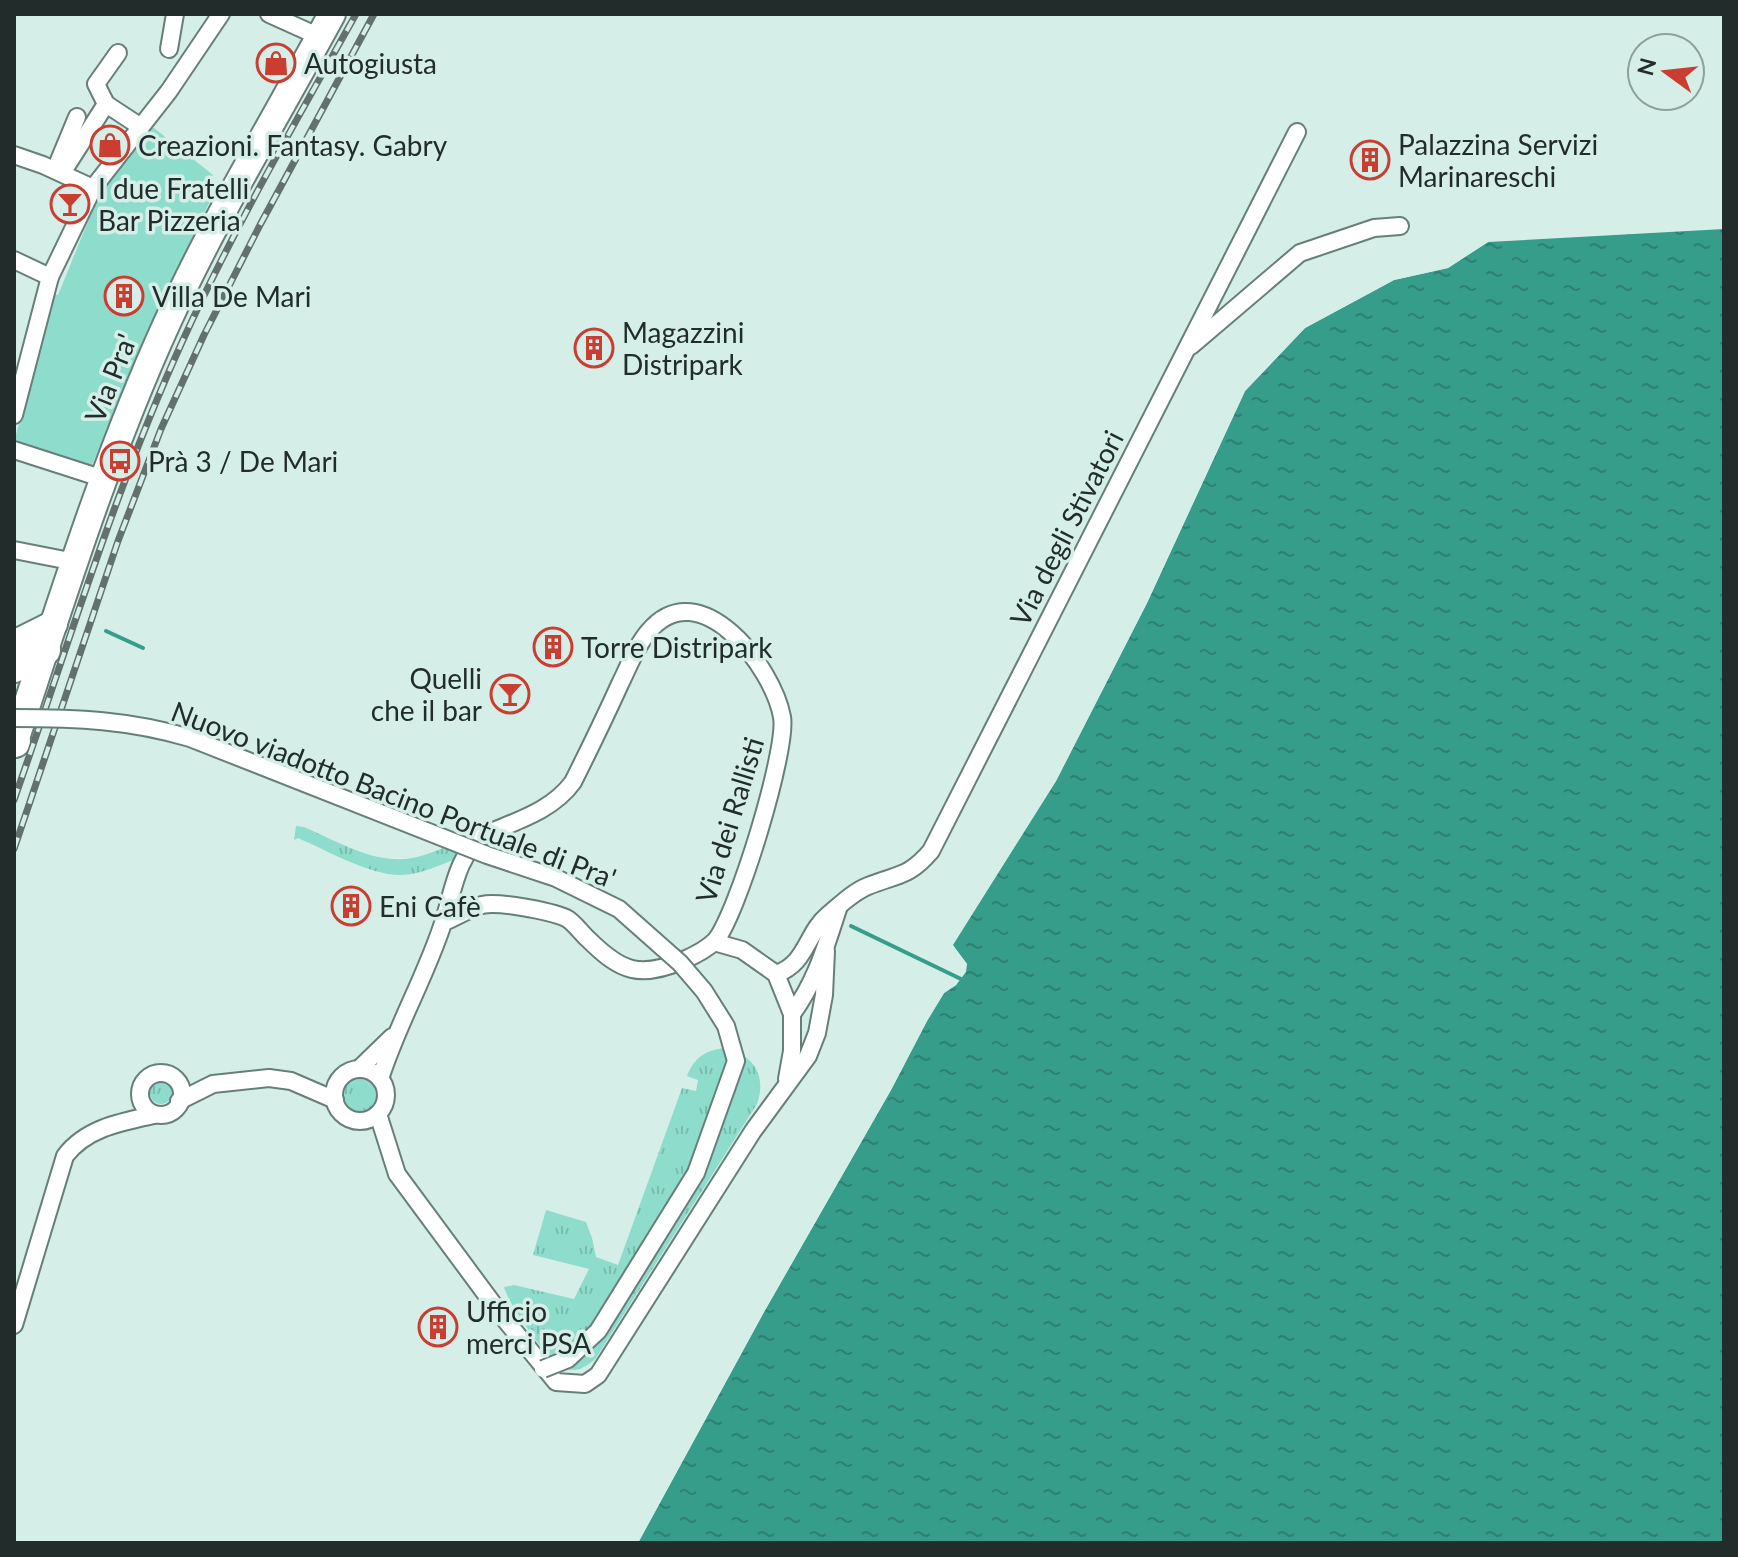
<svg xmlns="http://www.w3.org/2000/svg" width="1738" height="1557" font-family="Lato,sans-serif">
	<style>
		.grass { fill: url(#grass-tufts) }
		.park { fill: #8edccb }
		.water { fill: url(#water-ripples) }
		.pier { fill: #d5efe8 }
		.lines { fill: none; stroke-linecap: round; stroke-linejoin: round }
		.stream { stroke: #369d8b; stroke-width: 4 }
		.minor-casing { stroke: #677e79; stroke-width: 20 }
		.primary-casing { stroke: #677e79; stroke-width: 30 }
		.motorway-casing { stroke: #677e79; stroke-width: 34 }
		.minor { stroke: #fff; stroke-width: 16 }
		.primary { stroke: #fff; stroke-width: 26 }
		.motorway { stroke: #fff; stroke-width: 30 }
		.rail-casing { stroke: #62716e; stroke-width: 7 }
		.rail { stroke: #d5efe8; stroke-width: 4; stroke-dasharray: 12; stroke-linecap: butt }
		.minor-bridge-casing { stroke: #677e79; stroke-width: 20; stroke-linecap: butt }
		.minor-bridge { stroke: #fff; stroke-width: 16 }
		.labels { text-anchor: middle; dominant-baseline: central; stroke-width: 7; stroke-linejoin: round; paint-order: stroke }
		.poi-label { font-size: 28px; fill: #222c2a; stroke: #d5efe8; text-anchor: start }
		.street-label { font-size: 28px; fill: #222c2a; stroke: #d5efe8 }
	</style>
	<defs>
		<pattern id="grass-tufts" width="24" height="20" patternUnits="userSpaceOnUse" patternTransform="scale(2)"><rect width="24" height="20" fill="#8edccb"/><path d="M3 7l-1-3M5 7V3M7 7l1-3M15 17l-1-3M17 17v-4M19 17l1-3" fill="none" stroke="#7abdae"/></pattern>
		<pattern id="water-ripples" width="26" height="14" patternUnits="userSpaceOnUse" patternTransform="scale(2)"><rect width="26" height="14" fill="#369d8b"/><path d="M2 4q2-2 4 0t4 0M15 11q2-2 4 0t4 0" fill="none" stroke="#2d8072"/></pattern>
	</defs>
	<rect width="100%" height="100%" fill="#d5efe8"/>
	<!-- grass -->
	<g class="grass">
		<path d="M 296,826 L 304,827 C 337,841 375,865 412,858 C 428,855 445,847 460,841 L 461,857 C 442,864 420,875 400,875 C 369,875 326,850 298,838 L 294,840 Z"/>
		<path d="M 725,1048 C 754,1055 767,1076 757,1104 L 596,1358 C 587,1367 575,1374 562,1368 C 548,1361 508,1303 504,1287 L 514,1285 L 574,1299 L 589,1269 L 533,1255 L 546,1210 L 586,1222 L 592,1238 L 596,1257 L 618,1265 L 682,1088 L 696,1091 L 698,1080 L 687,1076 C 694,1058 705,1050 725,1048 Z"/>
		<circle cx="361" cy="1095" r="17"/>
		<circle cx="161" cy="1093" r="11"/>
	</g>
	<!-- park -->
	<path class="park" d="M 149,124 L 213,175 L 202,193 L 211,199 L 158,308 L 92,465 L 14,442 L 53,294 L 58,295 L 100,192 Z"/>
	<!-- water -->
	<path class="water" d="M 1724,229 L 1724,1543 L 638,1543 L 764,1312 L 891,1090 L 927,1021 L 944,993 L 956,985 L 967,964 L 952,945 L 1056,781 L 1147,603 L 1245,391 L 1305,328 L 1394,280 L 1448,268 L 1488,242 Z"/>
	<!-- pier -->
	<path class="pier" d="M 1480,242 L 1488,242 L 1448,268 L 1394,280 L 1305,328 L 1245,391 L 1147,603 L 1056,781 L 953,945 L 967,964 L 966,972 L 956,985 L 944,993 L 927,1021 L 891,1090 L 764,1312 L 638,1543 L 634,1543 L 761,1310 L 888,1088 L 923,1019 L 940,990 L 953,982 L 962,971 L 963,966 L 949,943 L 1053,779 L 1144,601 L 1241,389 L 1303,324 L 1392,276 L 1446,264 Z"/>
	<g class="lines">
		<!-- stream -->
		<g class="stream">
			<path d="M 106,631 L 143,648"/>
			<path d="M 851,926 L 961,979"/>
		</g>
		<defs>
			<g id="minor">
				<path d="M 269,14 L 320,37"/>
				<path d="M 169,49 L 175,14"/>
				<path d="M 106,104 L 96,84 L 118,53"/>
				<path d="M 14,155 L 43,165 L 93,188"/>
				<path d="M 55,170 L 77,117"/>
				<path d="M 62,173 L 106,104 L 141,127"/>
				<path d="M 14,260 L 50,277"/>
				<path d="M 1191,346 L 1300,253 L 1374,228 L 1400,226"/>
				<path d="M 14,415 L 50,277 L 93,188 L 169,91 L 221,14"/>
				<path d="M 14,450 L 104,479"/>
				<path d="M 14,550 L 75,562"/>
				<path d="M 714,942 L 742,950 L 776,974 L 792,1014 L 792,1051 L 787,1079"/>
				<path d="M 776,974 C 807,964 806,933 828,915 C 840,905 853,892 868,886 C 897,874 908,878 931,851 L 1297,132"/>
				<path d="M 792,1014 C 817,980 826,945 839,906"/>
				<path d="M 359,1069 L 392,1037"/>
				<circle cx="360" cy="1095" r="26"/>
				<circle cx="161" cy="1094" r="21"/>
				<path d="M 380,1079 C 397,1025 426,976 443,923 C 453,893 456,856 484,835 C 516,821 552,811 573,782 C 589,750 605,717 620,684 C 629,666 636,646 649,631 C 700,571 773,667 782,717 C 788,749 737,916 715,941 C 708,948 693,956 684,960 C 640,979 621,972 588,939 C 581,933 574,922 566,918 C 550,911 498,901 482,905 C 469,909 456,917 444,922"/>
				<path d="M 179,1101 L 213,1084 L 269,1078 L 291,1081 L 335,1100"/>
				<path d="M 378,1114 L 397,1174 L 502,1316 L 556,1382 L 585,1384 L 598,1375 L 753,1131 L 808,1056 L 817,1033 L 824,995 L 826,951"/>
				<path d="M 14,1325 L 65,1156 C 86,1128 121,1122 154,1115"/>
			</g>
			<g id="primary">
				<path d="M 14,644 L 54,624"/>
				<path d="M 14,744 C 61,602 105,459 167,323 C 216,216 276,117 332,14"/>
			</g>
			<g id="motorway">
				<path d="M 14,667 L 45,650"/>
				<path d="M 14,742 L 15,742"/>
			</g>
		</defs>
		<!-- minor casing -->
		<use href="#minor" class="minor-casing"/>
		<!-- primary casing -->
		<use href="#primary" class="primary-casing"/>
		<!-- motorway casing -->
		<use href="#motorway" class="motorway-casing"/>
		<!-- minor -->
		<use href="#minor" class="minor"/>
		<!-- primary -->
		<use href="#primary" class="primary"/>
		<!-- motorway -->
		<use href="#motorway" class="motorway"/>
		<defs>
			<g id="rail">
				<path d="M 14,800 C 68,646 115,489 183,340 C 234,228 296,121 356,14"/>
				<path d="M 14,849 L 118,541 L 161,429 L 204,335 L 260,225 L 374,14"/>
			</g>
		</defs>
		<!-- rail casing -->
		<use href="#rail" class="rail-casing"/>
		<!-- rail -->
		<use href="#rail" class="rail"/>
		<defs>
			<path id="minor-bridge" d="M 14,718 C 77,718 129,720 190,738 L 487,855 L 556,878 L 619,909 L 680,963 L 704,991 L 726,1026 L 736,1061 L 696,1173 L 598,1331 L 568,1359 L 543,1369"/>
		</defs>
		<!-- minor-bridge casing -->
		<use href="#minor-bridge" class="minor-bridge-casing"/>
		<!-- minor-bridge -->
		<use href="#minor-bridge" class="minor-bridge"/>
	</g>
	<!-- icons -->
	<defs>
		<symbol id="shop-ring" viewBox="-11 -11 22 22"><circle r="9.5" fill="#d5efe8" stroke="#ca3d31" stroke-width="1.5"/><path d="M-5-2.5h2.3a2.7 3.5 0 0 1 5.4 0H5L5.5 6h-11ZM-1.5-2.5h3a1.5 2.3 0 0 0-3 0Z" fill="#ca3d31"/></symbol>
		<symbol id="building-ring" viewBox="-11 -11 22 22"><circle r="9.5" fill="#d5efe8" stroke="#ca3d31" stroke-width="1.5"/><path d="M-4-6H4V6H1V3H-1V6H-4ZM-2.5-4.3h1.7v1.8h-1.7ZM.8-4.3h1.7v1.8H.8ZM-2.5-1h1.7V.8h-1.7ZM.8-1h1.7V.8H.8Z" fill="#ca3d31"/></symbol>
		<symbol id="bar-ring" viewBox="-11 -11 22 22"><circle r="9.5" fill="#d5efe8" stroke="#ca3d31" stroke-width="1.5"/><path d="M-6-5H6L.8 .8V4.5H3.5V6h-7V4.5H-.8V.8Z" fill="#ca3d31"/></symbol>
		<symbol id="bus-ring" viewBox="-11 -11 22 22"><circle r="9.5" fill="#d5efe8" stroke="#ca3d31" stroke-width="1.5"/><path d="M-5-6H5V4H4V6H2V4H-2V6H-4V4H-5ZM-3.5-4V0h7V-4ZM-3.5 1.2v1.5H-2V1.2ZM2 1.2v1.5H3.5V1.2Z" fill="#ca3d31"/></symbol>
	</defs>
	<g fill-rule="evenodd">
		<use href="#shop-ring" x="254" y="41" width="44" height="44"/>
		<use href="#shop-ring" x="88" y="123" width="44" height="44"/>
		<use href="#building-ring" x="1348" y="138" width="44" height="44"/>
		<use href="#bar-ring" x="48" y="182" width="44" height="44"/>
		<use href="#building-ring" x="102" y="274" width="44" height="44"/>
		<use href="#building-ring" x="572" y="326" width="44" height="44"/>
		<use href="#bus-ring" x="98" y="439" width="44" height="44"/>
		<use href="#building-ring" x="531" y="625" width="44" height="44"/>
		<use href="#bar-ring" x="488" y="672" width="44" height="44"/>
		<use href="#building-ring" x="329" y="884" width="44" height="44"/>
		<use href="#building-ring" x="416" y="1305" width="44" height="44"/>
	</g>
	<g class="labels">
		<!-- poi labels -->
		<g class="poi-label">
			<text x="304" y="63">Autogiusta</text>
			<text x="1398" y="144">Palazzina Servizi<tspan x="1398" dy="32">Marinareschi</tspan></text>
			<text x="138" y="145">Creazioni. Fantasy. Gabry</text>
			<text x="98" y="188">I due Fratelli<tspan x="98" dy="32">Bar Pizzeria</tspan></text>
			<text x="152" y="296">Villa De Mari</text>
			<text x="622" y="332">Magazzini<tspan x="622" dy="32">Distripark</tspan></text>
			<text x="148" y="461">Prà 3 / De Mari</text>
			<text x="581" y="647">Torre Distripark</text>
			<text x="482" y="678" text-anchor="end">Quelli<tspan x="482" dy="32">che il bar</tspan></text>
			<text x="379" y="906">Eni Cafè</text>
			<text x="466" y="1311">Ufficio<tspan x="466" dy="32">merci PSA</tspan></text>
		</g>
		<!-- street labels -->
		<g class="street-label">
			<text transform="translate(110 378) rotate(-68)">Via Pra'</text>
			<text transform="translate(1066 528) rotate(-63)">Via degli Stivatori</text>
			<text transform="translate(394 794) rotate(21)">Nuovo viadotto Bacino Portuale di Pra'</text>
			<text transform="translate(729 820) rotate(-73)">Via dei Rallisti</text>
		</g>
	</g>
	<!-- border -->
	<rect width="1738" height="1557" fill="none" stroke="#222c2a" stroke-width="32"/>
	<!-- north arrow -->
	<g transform="translate(1666 72) rotate(285)"><circle r="38" fill="#d5efe8" stroke="#8da19c" stroke-width="2"/>
	<path d="M0-6L14 30L0 20L-14 30Z" fill="#ca3d31"/>
	<text y="-12" font-size="22" font-weight="bold" text-anchor="middle" fill="#222c2a">N</text>
	</g>
</svg>
